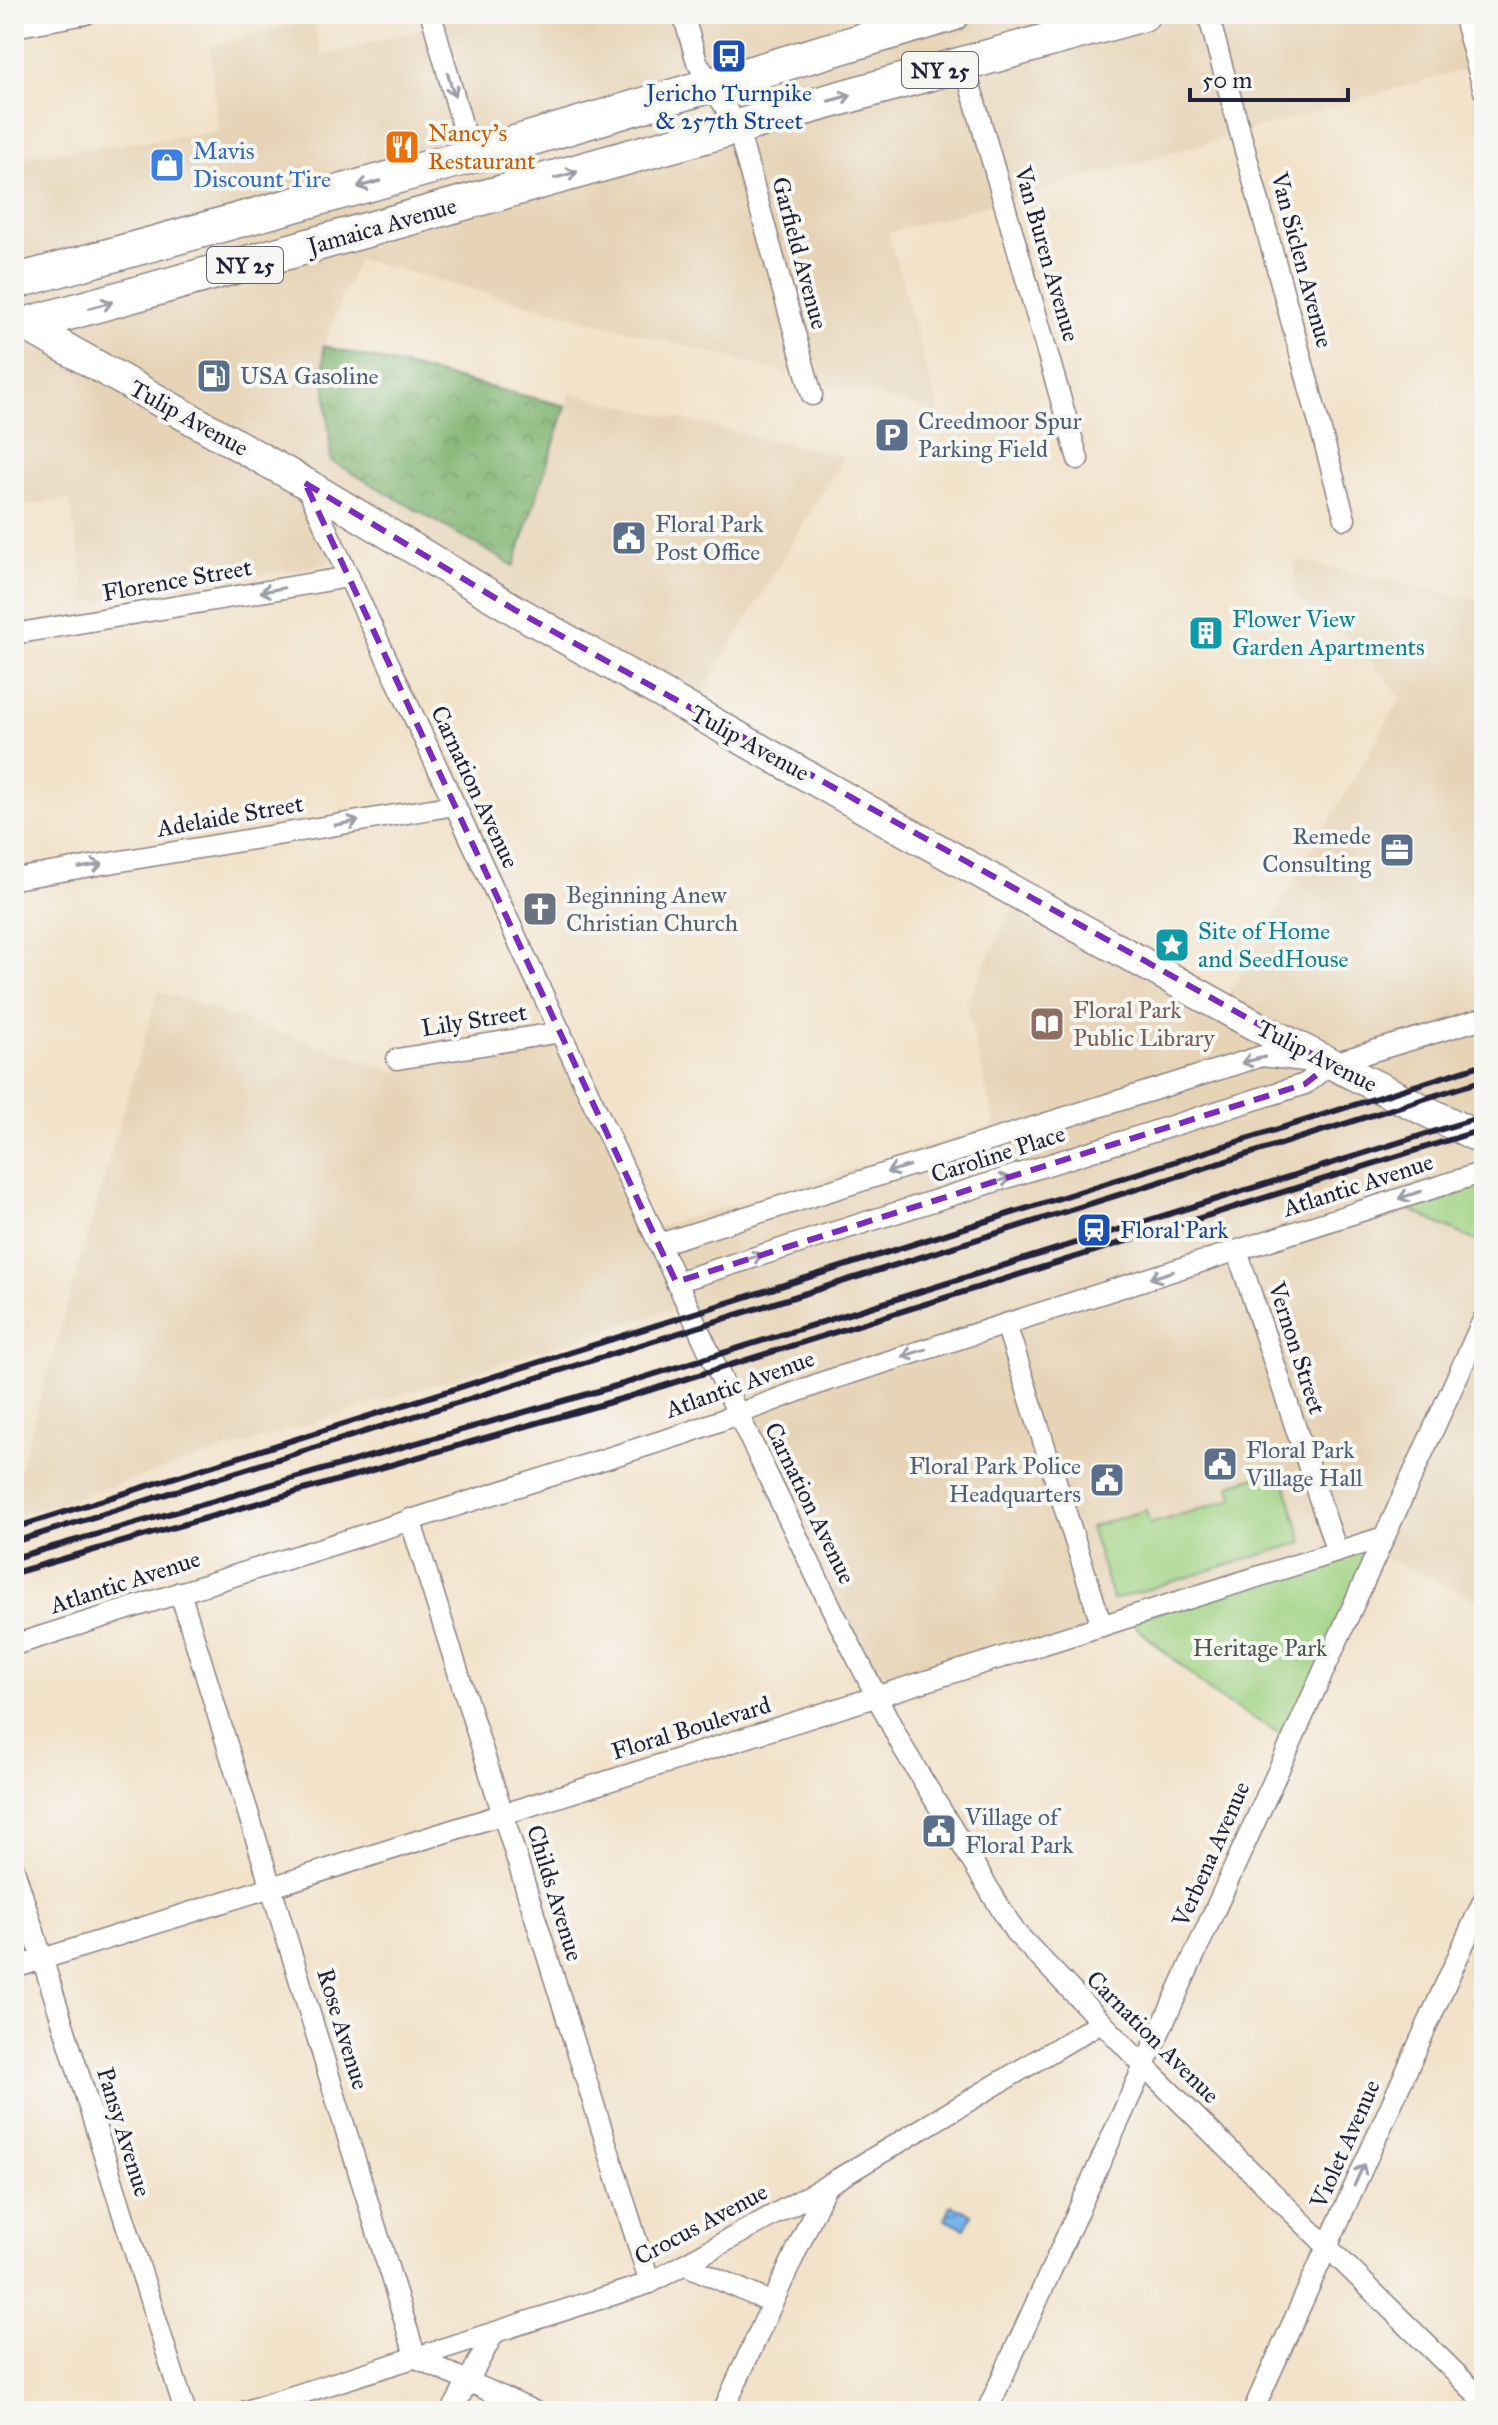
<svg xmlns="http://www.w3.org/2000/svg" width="1498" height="2425" font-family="'IM FELL Great Primer',serif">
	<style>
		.built { fill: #e7d4b7 }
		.green { fill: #9fd282; stroke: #607a5e; stroke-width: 2 }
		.forest { fill: url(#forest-crowns); stroke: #506b56; stroke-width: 2 }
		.water { fill: url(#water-waves); stroke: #4c6c92; stroke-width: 2 }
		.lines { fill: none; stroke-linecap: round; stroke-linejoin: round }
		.minor-casing { stroke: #8a8282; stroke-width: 23 }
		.secondary-casing { stroke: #8a8282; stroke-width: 33 }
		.primary-casing { stroke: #8a8282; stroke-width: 37 }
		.minor { stroke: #fff; stroke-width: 20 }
		.secondary { stroke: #fff; stroke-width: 30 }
		.primary { stroke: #fff; stroke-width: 34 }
		.rail { stroke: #22223b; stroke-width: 6 }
		.oneway { stroke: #9c9ca7 }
		.marked { fill: none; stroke: #7b2cbf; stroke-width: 6; stroke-dasharray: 16 10; stroke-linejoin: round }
		.labels { text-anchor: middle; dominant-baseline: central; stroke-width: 8; stroke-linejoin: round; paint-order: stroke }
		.shield { fill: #f6f6f2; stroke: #626272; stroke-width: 2 }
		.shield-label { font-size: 22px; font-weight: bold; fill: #22223b }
		.transit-label { font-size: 24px; fill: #164399; stroke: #f6f6f2 }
		.food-label { font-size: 24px; fill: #c56008; stroke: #f6f6f2; text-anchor: start }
		.shop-label { font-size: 24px; fill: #366cbe; stroke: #f6f6f2; text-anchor: start }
		.street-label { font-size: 24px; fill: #22223b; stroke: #f6f6f2 }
		.service-label { font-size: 24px; fill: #4e5e75; stroke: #f6f6f2; text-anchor: start }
		.culture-label { font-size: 24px; fill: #0d838f; stroke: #f6f6f2; text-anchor: start }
		.worship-label { font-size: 24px; fill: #5b616d; stroke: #f6f6f2; text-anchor: start }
		.education-label { font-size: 24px; fill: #785e54; stroke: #f6f6f2; text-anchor: start }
		.park-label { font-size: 24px; fill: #485750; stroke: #f6f6f2 }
	</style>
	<defs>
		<pattern id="forest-crowns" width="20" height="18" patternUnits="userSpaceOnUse" patternTransform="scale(2)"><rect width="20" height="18" fill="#7fb470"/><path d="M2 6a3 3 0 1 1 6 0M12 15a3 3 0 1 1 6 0" fill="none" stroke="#68925d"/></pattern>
		<pattern id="water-waves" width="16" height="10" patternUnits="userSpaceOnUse" patternTransform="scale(2)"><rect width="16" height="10" fill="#77b5ea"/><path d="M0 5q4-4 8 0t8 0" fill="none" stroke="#6193bf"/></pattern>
	</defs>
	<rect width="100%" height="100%" fill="#f6f6f2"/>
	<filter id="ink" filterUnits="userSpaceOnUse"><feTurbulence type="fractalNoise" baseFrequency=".0125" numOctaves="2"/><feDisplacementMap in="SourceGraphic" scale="16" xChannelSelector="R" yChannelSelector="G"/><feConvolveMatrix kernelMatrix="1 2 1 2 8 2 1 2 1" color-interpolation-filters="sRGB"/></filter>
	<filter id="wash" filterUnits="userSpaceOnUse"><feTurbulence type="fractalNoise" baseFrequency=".006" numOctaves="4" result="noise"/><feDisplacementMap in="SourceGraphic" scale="32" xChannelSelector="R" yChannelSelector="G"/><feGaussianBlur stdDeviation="1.8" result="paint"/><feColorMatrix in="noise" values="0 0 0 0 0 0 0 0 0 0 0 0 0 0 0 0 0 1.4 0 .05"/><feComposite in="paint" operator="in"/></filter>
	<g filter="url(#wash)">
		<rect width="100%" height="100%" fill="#f2e2c9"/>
		<!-- built -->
		<g class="built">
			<path d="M 446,14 L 1484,14 L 1484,64 L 888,233 L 939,413 L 358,259 L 323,346 L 514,565 L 570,393 L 843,457 L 691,714 L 326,505 L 331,564 L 87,602 L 70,499 L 14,507 L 14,158 L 218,131 L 210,45 L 312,20 L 323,56 L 448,22 Z"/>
			<path d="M 1296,560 L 1484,602 L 1484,1603 L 1373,1552 L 881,1697 L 682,1306 L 14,1517 L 14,1489 L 158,991 L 393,1071 L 563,1043 L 647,1230 L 995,1126 L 966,1003 L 1018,898 L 1220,1008 L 1401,698 L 1363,650 L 1293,596 Z"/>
		</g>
		<!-- green -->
		<g class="green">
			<path d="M 1484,1179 L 1484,1245 L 1408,1209 Z"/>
			<path d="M 1281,1469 L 1303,1542 L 1113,1600 L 1090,1527 L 1146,1510 L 1150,1524 L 1233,1499 L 1230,1485 Z"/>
			<path d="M 1378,1543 L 1289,1739 L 1217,1697 L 1129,1621 Z"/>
		</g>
		<!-- forest -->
		<path class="forest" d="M 323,346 L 566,406 L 514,566 L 331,461 Z"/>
		<!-- water -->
		<path class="water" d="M 951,2205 L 972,2214 L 965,2228 L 945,2219 Z"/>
	</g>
	<g filter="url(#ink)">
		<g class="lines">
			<defs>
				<g id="minor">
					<path d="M 431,14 L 471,156"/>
					<path d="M 683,14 L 697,62 L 737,126 L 812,395"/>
					<path d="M 1208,14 L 1345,519"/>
					<path d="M 1463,14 L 1484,91"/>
					<path d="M 14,27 L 86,14"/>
					<path d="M 964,64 L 1078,459"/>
					<path d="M 305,483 L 738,1414 L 834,1613 L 902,1746 L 1015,1932 L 1143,2065 L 1484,2401"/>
					<path d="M 14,634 L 349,577"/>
					<path d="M 14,879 L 455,805"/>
					<path d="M 397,1059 L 561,1032"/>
					<path d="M 659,1244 L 1262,1056 L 1330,1064 L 1484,1018"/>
					<path d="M 1237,1251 L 1337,1552"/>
					<path d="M 676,1282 L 1305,1084 L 1330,1064"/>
					<path d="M 1006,1324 L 1102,1626"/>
					<path d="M 410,1519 L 650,2283"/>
					<path d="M 180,1592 L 416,2358 L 534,2411"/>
					<path d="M 14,1645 L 687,1433 L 823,1382 L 1484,1172"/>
					<path d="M 14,1869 L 185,2411"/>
					<path d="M 14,1968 L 1384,1537"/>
					<path d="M 684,2264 L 772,2303"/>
					<path d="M 246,2411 L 650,2283 L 826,2186 L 1101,2022"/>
					<path d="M 452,2411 L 494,2333"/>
					<path d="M 723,2411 L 826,2186"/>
					<path d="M 987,2411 L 1484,1318"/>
					<path d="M 1253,2411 L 1484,1899"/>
				</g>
				<path id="secondary" d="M 14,319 L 305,483 L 515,610 L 844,797 L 1260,1028 L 1484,1140"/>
				<g id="primary">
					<path d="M 14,282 L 471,156 L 952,14"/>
					<path d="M 14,328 L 1143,14"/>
				</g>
			</defs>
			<!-- minor casing -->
			<use href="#minor" class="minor-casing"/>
			<!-- secondary casing -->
			<use href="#secondary" class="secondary-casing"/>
			<!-- primary casing -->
			<use href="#primary" class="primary-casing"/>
			<!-- minor -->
			<use href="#minor" class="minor"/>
			<!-- secondary -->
			<use href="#secondary" class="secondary"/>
			<!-- primary -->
			<use href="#primary" class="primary"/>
			<!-- rail -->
			<g class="rail">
				<path d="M 14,1528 L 1484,1064"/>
				<path d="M 14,1542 L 1484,1080"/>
				<path d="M 14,1558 L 623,1384 L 1484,1116"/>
				<path d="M 14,1573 L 628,1397 L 1484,1129"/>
			</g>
		</g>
		<!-- one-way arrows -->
		<defs><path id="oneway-shaft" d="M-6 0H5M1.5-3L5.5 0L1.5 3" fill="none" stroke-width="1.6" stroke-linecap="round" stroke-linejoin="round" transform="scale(2)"/></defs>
		<g class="oneway">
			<use href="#oneway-shaft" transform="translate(451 85) rotate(74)"/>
			<use href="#oneway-shaft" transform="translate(840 98) rotate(-15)"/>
			<use href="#oneway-shaft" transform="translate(566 175) rotate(-16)"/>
			<use href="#oneway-shaft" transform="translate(369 184) rotate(165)"/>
			<use href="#oneway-shaft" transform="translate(101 305) rotate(-16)"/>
			<use href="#oneway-shaft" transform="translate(272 590) rotate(170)"/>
			<use href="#oneway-shaft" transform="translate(347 823) rotate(-10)"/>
			<use href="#oneway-shaft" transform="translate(91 866) rotate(-10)"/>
			<use href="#oneway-shaft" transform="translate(1253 1060) rotate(166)"/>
			<use href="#oneway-shaft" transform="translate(898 1169) rotate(163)"/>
			<use href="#oneway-shaft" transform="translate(999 1181) rotate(-18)"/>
			<use href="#oneway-shaft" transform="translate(1410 1195) rotate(162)"/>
			<use href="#oneway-shaft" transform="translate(751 1258) rotate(-17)"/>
			<use href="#oneway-shaft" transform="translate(1162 1275) rotate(162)"/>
			<use href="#oneway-shaft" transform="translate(914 1353) rotate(162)"/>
			<use href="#oneway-shaft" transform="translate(1359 2175) rotate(-66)"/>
		</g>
	</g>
	<!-- marked area -->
	<path class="marked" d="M 305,483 L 515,610 L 1330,1064 L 1305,1084 L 676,1282 Z"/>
	<!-- icons -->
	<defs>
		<symbol id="bus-square" viewBox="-11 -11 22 22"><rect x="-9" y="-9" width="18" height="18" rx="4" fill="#1a4fb4" stroke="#f6f6f2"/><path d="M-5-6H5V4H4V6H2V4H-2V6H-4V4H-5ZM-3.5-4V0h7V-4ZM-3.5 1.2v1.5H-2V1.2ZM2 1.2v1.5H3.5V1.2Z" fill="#fff"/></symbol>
		<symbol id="restaurant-square" viewBox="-11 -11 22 22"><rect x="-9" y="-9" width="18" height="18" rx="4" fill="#e8710a" stroke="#f6f6f2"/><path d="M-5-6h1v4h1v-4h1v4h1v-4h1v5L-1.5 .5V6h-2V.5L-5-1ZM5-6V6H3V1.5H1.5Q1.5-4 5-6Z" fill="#fff"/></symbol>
		<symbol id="shop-square" viewBox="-11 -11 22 22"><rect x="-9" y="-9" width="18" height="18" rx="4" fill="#3f7fe0" stroke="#f6f6f2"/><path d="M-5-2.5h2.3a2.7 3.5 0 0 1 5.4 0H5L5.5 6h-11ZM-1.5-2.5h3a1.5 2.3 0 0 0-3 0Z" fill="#fff"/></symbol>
		<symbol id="fuel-square" viewBox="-11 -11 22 22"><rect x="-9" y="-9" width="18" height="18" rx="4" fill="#5c6f8a" stroke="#f6f6f2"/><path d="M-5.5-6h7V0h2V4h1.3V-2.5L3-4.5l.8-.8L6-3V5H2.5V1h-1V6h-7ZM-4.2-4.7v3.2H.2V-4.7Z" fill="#fff"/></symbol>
		<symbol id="parking-square" viewBox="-11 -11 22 22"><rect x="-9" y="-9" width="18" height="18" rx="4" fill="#5c6f8a" stroke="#f6f6f2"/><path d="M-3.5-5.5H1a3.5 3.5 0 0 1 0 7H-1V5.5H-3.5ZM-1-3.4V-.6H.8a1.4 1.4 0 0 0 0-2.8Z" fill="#fff"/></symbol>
		<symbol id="civic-square" viewBox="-11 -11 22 22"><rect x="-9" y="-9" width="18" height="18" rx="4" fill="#5c6f8a" stroke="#f6f6f2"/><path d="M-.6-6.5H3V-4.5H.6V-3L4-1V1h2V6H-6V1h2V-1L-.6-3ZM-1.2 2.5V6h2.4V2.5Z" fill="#fff"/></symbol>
		<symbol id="building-square" viewBox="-11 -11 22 22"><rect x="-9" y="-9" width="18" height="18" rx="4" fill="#0f9aa8" stroke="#f6f6f2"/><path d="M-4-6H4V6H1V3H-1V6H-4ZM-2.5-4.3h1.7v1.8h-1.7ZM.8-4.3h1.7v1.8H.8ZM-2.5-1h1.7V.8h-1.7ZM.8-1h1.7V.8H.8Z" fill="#fff"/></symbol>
		<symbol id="office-square" viewBox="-11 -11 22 22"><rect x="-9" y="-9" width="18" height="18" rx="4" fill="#5c6f8a" stroke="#f6f6f2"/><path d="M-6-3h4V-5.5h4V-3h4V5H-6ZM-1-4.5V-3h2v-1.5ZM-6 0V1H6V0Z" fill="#fff"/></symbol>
		<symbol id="church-square" viewBox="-11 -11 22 22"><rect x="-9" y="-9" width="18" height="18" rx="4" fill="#6b7280" stroke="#f6f6f2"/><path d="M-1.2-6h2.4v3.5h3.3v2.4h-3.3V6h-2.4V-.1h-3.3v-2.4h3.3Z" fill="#fff"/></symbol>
		<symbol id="sight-square" viewBox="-11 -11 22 22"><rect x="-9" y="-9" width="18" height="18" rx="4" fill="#0f9aa8" stroke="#f6f6f2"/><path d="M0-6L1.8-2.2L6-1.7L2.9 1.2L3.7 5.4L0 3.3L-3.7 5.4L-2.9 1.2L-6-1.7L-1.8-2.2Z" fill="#fff"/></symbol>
		<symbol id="library-square" viewBox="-11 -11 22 22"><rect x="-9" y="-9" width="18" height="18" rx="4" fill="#8d6e63" stroke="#f6f6f2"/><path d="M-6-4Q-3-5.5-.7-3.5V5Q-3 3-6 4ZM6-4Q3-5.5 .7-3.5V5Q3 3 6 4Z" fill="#fff"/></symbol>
		<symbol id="station-square" viewBox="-11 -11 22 22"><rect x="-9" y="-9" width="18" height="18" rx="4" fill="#1a4fb4" stroke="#f6f6f2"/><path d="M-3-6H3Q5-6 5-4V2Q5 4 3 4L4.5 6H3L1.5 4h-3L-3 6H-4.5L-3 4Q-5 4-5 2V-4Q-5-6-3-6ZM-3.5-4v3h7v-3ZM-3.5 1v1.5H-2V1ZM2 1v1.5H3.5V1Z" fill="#fff"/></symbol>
	</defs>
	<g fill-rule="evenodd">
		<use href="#bus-square" x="709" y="36" width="40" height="40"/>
		<use href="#restaurant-square" x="382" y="127" width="40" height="40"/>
		<use href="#shop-square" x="147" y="145" width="40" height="40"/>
		<use href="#fuel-square" x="194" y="356" width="40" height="40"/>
		<use href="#parking-square" x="872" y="415" width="40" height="40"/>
		<use href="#civic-square" x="609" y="518" width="40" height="40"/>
		<use href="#building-square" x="1186" y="613" width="40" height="40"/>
		<use href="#office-square" x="1377" y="830" width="40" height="40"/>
		<use href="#church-square" x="520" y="889" width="40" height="40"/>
		<use href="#sight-square" x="1152" y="925" width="40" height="40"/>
		<use href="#library-square" x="1027" y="1004" width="40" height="40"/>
		<use href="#station-square" x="1074" y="1210" width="40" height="40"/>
		<use href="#civic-square" x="1200" y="1444" width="40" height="40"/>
		<use href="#civic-square" x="1087" y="1460" width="40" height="40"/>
		<use href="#civic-square" x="919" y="1811" width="40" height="40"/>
	</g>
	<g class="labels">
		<!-- shield labels -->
		<g class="shield">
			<rect x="902" y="52" width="76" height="36" rx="6"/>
			<rect x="207" y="247" width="76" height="36" rx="6"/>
		</g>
		<g class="shield-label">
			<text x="940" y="70">NY 25</text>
			<text x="245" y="265">NY 25</text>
		</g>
		<!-- transit labels -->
		<g class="transit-label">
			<text x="729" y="93">Jericho Turnpike<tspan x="729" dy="28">&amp; 257th Street</tspan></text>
			<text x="1120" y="1230" text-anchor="start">Floral Park</text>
		</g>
		<!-- food labels -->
		<g class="food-label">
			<text x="428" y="133">Nancy's<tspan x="428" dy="28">Restaurant</tspan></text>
		</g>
		<!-- shop labels -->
		<g class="shop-label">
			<text x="193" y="151">Mavis<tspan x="193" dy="28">Discount Tire</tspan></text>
		</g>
		<!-- street labels -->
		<g class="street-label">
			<text transform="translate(382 226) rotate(-16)">Jamaica Avenue</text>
			<text transform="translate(800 253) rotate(75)">Garfield Avenue</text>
			<text transform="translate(1047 254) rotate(74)">Van Buren Avenue</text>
			<text transform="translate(1302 260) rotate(75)">Van Siclen Avenue</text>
			<text transform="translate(189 418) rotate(29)">Tulip Avenue</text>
			<text transform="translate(177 580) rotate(-10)">Florence Street</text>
			<text transform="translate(750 743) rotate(29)">Tulip Avenue</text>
			<text transform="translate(475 787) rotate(65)">Carnation Avenue</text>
			<text transform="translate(230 816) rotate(-10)">Adelaide Street</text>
			<text transform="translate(474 1020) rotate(-9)">Lily Street</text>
			<text transform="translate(1317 1056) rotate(27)">Tulip Avenue</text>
			<text transform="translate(998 1154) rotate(-18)">Caroline Place</text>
			<text transform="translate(1358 1185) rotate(-18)">Atlantic Avenue</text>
			<text transform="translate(1297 1348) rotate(72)">Vernon Street</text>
			<text transform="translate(740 1384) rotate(-20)">Atlantic Avenue</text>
			<text transform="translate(810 1503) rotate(64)">Carnation Avenue</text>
			<text transform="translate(125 1582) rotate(-18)">Atlantic Avenue</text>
			<text transform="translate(691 1728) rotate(-17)">Floral Boulevard</text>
			<text transform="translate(1211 1854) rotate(-66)">Verbena Avenue</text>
			<text transform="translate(555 1893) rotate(73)">Childs Avenue</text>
			<text transform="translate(343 2029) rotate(73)">Rose Avenue</text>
			<text transform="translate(1153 2037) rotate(45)">Carnation Avenue</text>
			<text transform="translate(124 2132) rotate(73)">Pansy Avenue</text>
			<text transform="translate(1345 2144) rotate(-66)">Violet Avenue</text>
			<text transform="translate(701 2224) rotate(-28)">Crocus Avenue</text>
		</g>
		<!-- service labels -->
		<g class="service-label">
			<text x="240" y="376">USA Gasoline</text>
			<text x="918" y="421">Creedmoor Spur<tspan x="918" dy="28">Parking Field</tspan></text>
			<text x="655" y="524">Floral Park<tspan x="655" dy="28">Post Office</tspan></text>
			<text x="1371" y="836" text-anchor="end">Remede<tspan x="1371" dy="28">Consulting</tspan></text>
			<text x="1246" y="1450">Floral Park<tspan x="1246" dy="28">Village Hall</tspan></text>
			<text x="1081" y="1466" text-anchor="end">Floral Park Police<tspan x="1081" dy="28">Headquarters</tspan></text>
			<text x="965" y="1817">Village of<tspan x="965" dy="28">Floral Park</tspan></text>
		</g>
		<!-- culture labels -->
		<g class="culture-label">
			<text x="1232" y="619">Flower View<tspan x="1232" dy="28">Garden Apartments</tspan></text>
			<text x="1198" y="931">Site of Home<tspan x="1198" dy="28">and SeedHouse</tspan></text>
		</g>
		<!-- worship labels -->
		<g class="worship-label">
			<text x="566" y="895">Beginning Anew<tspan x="566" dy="28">Christian Church</tspan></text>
		</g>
		<!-- education labels -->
		<g class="education-label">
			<text x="1073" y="1010">Floral Park<tspan x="1073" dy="28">Public Library</tspan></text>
		</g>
		<!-- park labels -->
		<g class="park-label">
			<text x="1260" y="1648">Heritage Park</text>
		</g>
	</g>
	<!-- margin -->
	<rect width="1498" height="2425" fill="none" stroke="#f6f6f2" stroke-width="48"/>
	<!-- scale -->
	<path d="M1190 88v12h158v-12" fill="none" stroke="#22223b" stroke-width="4"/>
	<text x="1202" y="88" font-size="24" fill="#22223b" stroke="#f6f6f2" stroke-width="6" paint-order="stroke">50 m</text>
</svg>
